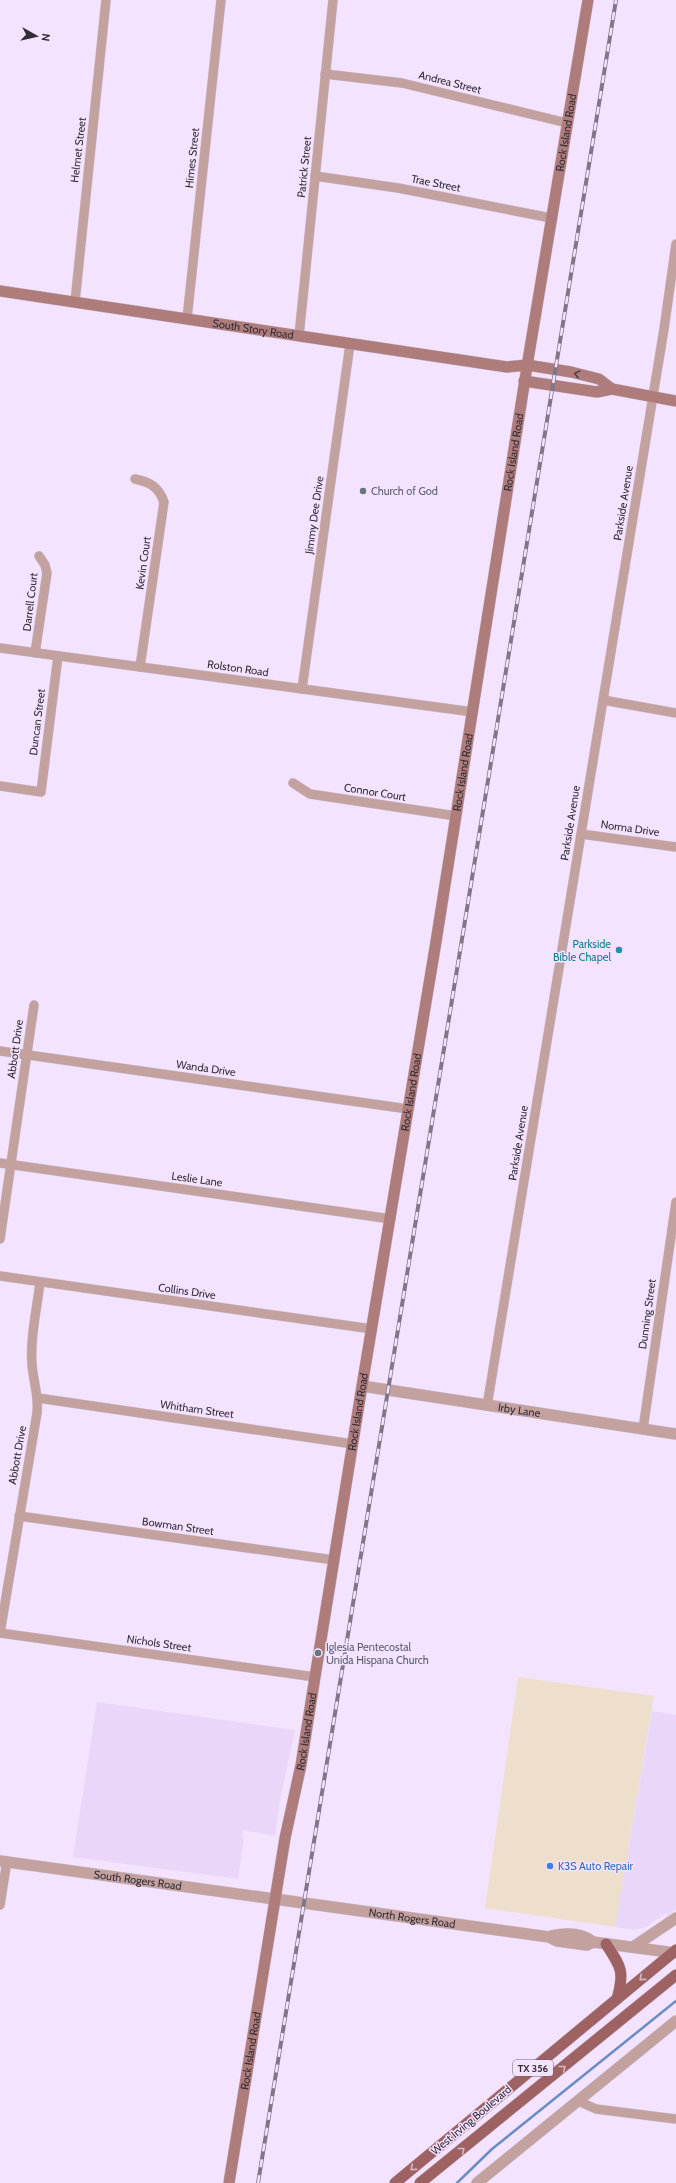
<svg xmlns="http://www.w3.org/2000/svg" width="676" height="2183" font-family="Cabin,sans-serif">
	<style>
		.built { fill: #ead6f8 }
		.industrial { fill: #eedecc }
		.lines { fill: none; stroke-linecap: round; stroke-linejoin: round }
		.stream { stroke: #698dc3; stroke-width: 2.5 }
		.minor-casing { stroke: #d1c2db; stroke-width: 10 }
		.tertiary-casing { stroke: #d1c2db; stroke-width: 12 }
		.secondary-casing { stroke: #d1c2db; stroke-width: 12 }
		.primary-casing { stroke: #d1c2db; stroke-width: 12 }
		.minor { stroke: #c3a19f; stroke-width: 9 }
		.tertiary { stroke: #c3a19f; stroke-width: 11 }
		.secondary { stroke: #ae7c7b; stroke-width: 11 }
		.primary { stroke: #9d6261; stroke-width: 11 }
		.rail-casing { stroke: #817688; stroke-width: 4 }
		.rail { stroke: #f4e3ff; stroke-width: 2.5; stroke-dasharray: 8; stroke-linecap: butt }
		.oneway { stroke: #524148 }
		.oneway2 { stroke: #d6b6c8 }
		.worship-dot { fill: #6b7280; stroke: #f4e3ff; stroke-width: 1.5 }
		.culture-dot { fill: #0f9aa8; stroke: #f4e3ff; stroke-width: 1.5 }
		.shop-dot { fill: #3f7fe0; stroke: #f4e3ff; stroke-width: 1.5 }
		.labels { text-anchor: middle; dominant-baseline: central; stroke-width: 3; stroke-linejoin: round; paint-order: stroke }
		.shield { fill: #f4e3ff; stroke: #6d6473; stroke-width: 1 }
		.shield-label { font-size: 10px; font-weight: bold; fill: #332d37 }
		.street-label { font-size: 11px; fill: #332d37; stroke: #f4e3ff }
		.worship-label { font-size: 11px; fill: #5b616d; stroke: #f4e3ff; text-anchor: start }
		.culture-label { font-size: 11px; fill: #0d838f; stroke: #f4e3ff; text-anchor: end }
		.shop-label { font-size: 11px; fill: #366cbe; stroke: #f4e3ff; text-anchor: start }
	</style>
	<rect width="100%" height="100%" fill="#f4e3ff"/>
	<!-- built -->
	<g class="built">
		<path d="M 97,1702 L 295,1730 L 279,1806 L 275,1836 L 243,1830 L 242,1838 L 244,1839 L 238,1879 L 73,1857 Z"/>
		<path d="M 652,1711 L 676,1715 L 676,1909 L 667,1916 L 666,1913 L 646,1927 L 634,1930 L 615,1927 Z"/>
	</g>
	<!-- industrial -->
	<path class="industrial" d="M 518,1677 L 654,1696 L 615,1927 L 485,1908 Z"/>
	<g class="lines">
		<!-- stream -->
		<path class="stream" d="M 457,2183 L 492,2149 L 676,2001"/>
		<defs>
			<g id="minor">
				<path d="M 325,74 L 402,83 L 567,123"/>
				<path d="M 315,176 L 398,188 L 551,218"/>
				<path d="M 75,302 L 106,0"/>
				<path d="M 187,319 L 221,0"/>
				<path d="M 299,336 L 333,0"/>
				<path d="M 135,479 C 151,482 159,488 164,502 L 140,667"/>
				<path d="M 0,648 L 473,712"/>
				<path d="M 35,653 L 47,573 L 45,565 L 39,556"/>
				<path d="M 302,689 L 350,344"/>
				<path d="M 603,700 L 676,713"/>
				<path d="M 293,783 L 310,794 L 456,816"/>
				<path d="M 0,786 L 41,792 L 58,656"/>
				<path d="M 581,834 L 676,847"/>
				<path d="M 0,1051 L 408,1109"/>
				<path d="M 0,1163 L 391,1219"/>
				<path d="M 0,1239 L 34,1005"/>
				<path d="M 0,1276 L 372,1329"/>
				<path d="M 38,1398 L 353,1444"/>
				<path d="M 487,1406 L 664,329 L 676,244"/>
				<path d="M 643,1429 L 676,1202"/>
				<path d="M 19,1516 L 334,1560"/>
				<path d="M 0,1633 L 37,1413 C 39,1395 33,1381 32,1364 C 30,1337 37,1309 40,1282"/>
				<path d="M 0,1633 L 315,1677"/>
				<path d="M 0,1905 L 7,1861"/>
				<path d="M 578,2101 L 596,2109 L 676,2119"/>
			</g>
			<g id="tertiary">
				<path id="s1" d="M 362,1386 L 676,1434"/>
				<path id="s2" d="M 0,1861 L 549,1937 L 557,1941 L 587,1945 L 593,1942"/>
				<path d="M 551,1936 C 565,1933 582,1933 593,1942 L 676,1953"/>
				<path d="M 633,1947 L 676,1918"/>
				<path d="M 477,2183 L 676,2021"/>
			</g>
			<g id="secondary">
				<path id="s3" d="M 0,291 L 507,367 L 527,365 L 571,372 L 599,379 L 612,389"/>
				<path d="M 524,381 L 597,392 L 612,389 L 676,401"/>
				<path id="s4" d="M 229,2183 L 285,1838 L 301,1765 L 315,1677 L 362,1386 L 435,948 L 529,354 L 588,0"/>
			</g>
			<g id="primary">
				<path d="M 606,1944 C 621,1967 625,1971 617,1999"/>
				<path d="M 395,2183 L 676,1950"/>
				<path d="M 420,2183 L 676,1975"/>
			</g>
		</defs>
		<!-- minor casing -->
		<use href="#minor" class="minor-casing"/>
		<!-- tertiary casing -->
		<use href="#tertiary" class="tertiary-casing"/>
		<!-- secondary casing -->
		<use href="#secondary" class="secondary-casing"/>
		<!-- primary casing -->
		<use href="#primary" class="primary-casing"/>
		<!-- minor -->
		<use href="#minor" class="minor"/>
		<!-- tertiary -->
		<use href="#tertiary" class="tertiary"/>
		<!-- secondary -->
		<use href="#secondary" class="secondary"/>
		<!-- primary -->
		<use href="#primary" class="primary"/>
		<defs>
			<path id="rail" d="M 258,2183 L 616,0"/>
		</defs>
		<!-- rail casing -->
		<use href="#rail" class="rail-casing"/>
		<!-- rail -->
		<use href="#rail" class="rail"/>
	</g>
	<!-- one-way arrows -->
	<defs><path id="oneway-chevron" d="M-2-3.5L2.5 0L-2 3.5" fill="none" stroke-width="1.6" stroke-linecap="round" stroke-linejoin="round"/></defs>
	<use class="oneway" href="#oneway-chevron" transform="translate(577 374) rotate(-167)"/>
	<g class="oneway2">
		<use href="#oneway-chevron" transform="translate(642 1978) rotate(140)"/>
		<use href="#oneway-chevron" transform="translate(563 2068) rotate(-39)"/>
		<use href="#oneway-chevron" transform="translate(462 2150) rotate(-39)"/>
		<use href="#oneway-chevron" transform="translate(413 2168) rotate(140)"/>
	</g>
	<!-- markers -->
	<g class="worship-dot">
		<circle cx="363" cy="491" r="4"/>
		<circle cx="318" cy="1653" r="4"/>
	</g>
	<circle class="culture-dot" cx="619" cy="950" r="4"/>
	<circle class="shop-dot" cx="550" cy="1866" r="4"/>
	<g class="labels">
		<!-- shield labels -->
		<rect class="shield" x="513" y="2060" width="40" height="16" rx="3"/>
		<g class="shield-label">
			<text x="533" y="2068">TX 356</text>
		</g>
		<!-- street labels -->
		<g class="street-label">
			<text transform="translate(450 82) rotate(14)">Andrea Street</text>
			<text stroke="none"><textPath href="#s4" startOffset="2078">Rock Island Road</textPath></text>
			<text transform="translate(78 150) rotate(-83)">Helmet Street</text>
			<text transform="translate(192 158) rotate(-84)">Himes Street</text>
			<text transform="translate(304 167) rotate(-84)">Patrick Street</text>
			<text transform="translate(436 183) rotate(11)">Trae Street</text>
			<text stroke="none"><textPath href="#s3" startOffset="256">South Story Road</textPath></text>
			<text stroke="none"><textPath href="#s4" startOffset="1754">Rock Island Road</textPath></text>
			<text transform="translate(623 503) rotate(-81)">Parkside Avenue</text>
			<text transform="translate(314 515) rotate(-82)">Jimmy Dee Drive</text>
			<text transform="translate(143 563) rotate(-82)">Kevin Court</text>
			<text transform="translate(30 602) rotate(-83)">Darrell Court</text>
			<text transform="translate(238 668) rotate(8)">Rolston Road</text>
			<text transform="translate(37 722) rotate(-83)">Duncan Street</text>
			<text stroke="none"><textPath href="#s4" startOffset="1430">Rock Island Road</textPath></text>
			<text transform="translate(375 792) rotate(9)">Connor Court</text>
			<text transform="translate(570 823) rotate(-81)">Parkside Avenue</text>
			<text transform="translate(630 828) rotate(8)">Norma Drive</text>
			<text transform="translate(15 1049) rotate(-82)">Abbott Drive</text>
			<text transform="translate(206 1068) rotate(8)">Wanda Drive</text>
			<text stroke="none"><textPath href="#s4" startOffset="1106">Rock Island Road</textPath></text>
			<text transform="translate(518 1143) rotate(-81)">Parkside Avenue</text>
			<text transform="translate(197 1179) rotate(8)">Leslie Lane</text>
			<text transform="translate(187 1291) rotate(8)">Collins Drive</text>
			<text transform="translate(647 1314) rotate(-82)">Dunning Street</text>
			<text transform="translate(197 1409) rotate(8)">Whitham Street</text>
			<text stroke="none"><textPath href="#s1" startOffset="159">Irby Lane</textPath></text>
			<text stroke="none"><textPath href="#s4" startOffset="782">Rock Island Road</textPath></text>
			<text transform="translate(17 1455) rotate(-80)">Abbott Drive</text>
			<text transform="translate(178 1526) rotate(8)">Bowman Street</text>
			<text transform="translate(159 1643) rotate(8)">Nichols Street</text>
			<text stroke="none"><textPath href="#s4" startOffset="458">Rock Island Road</textPath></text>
			<text stroke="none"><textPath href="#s2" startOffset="139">South Rogers Road</textPath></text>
			<text stroke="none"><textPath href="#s2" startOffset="416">North Rogers Road</textPath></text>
			<text stroke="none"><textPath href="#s4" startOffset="134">Rock Island Road</textPath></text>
			<text transform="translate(471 2120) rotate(-40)">West Irving Boulevard</text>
		</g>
		<!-- worship labels -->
		<g class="worship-label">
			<text x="371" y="491">Church of God</text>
			<text x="326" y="1647">Iglesia Pentecostal<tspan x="326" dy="13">Unida Hispana Church</tspan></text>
		</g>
		<!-- culture labels -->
		<g class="culture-label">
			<text x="611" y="944">Parkside<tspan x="611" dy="13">Bible Chapel</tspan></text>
		</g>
		<!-- shop labels -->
		<g class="shop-label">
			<text x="558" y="1866">K3S Auto Repair</text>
		</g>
	</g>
	<!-- north arrow -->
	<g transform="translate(36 36) rotate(98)" stroke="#f4e3ff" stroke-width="3" paint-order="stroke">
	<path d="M0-3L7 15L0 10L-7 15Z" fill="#332d37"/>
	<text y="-6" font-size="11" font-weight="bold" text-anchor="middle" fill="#332d37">N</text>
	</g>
</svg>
